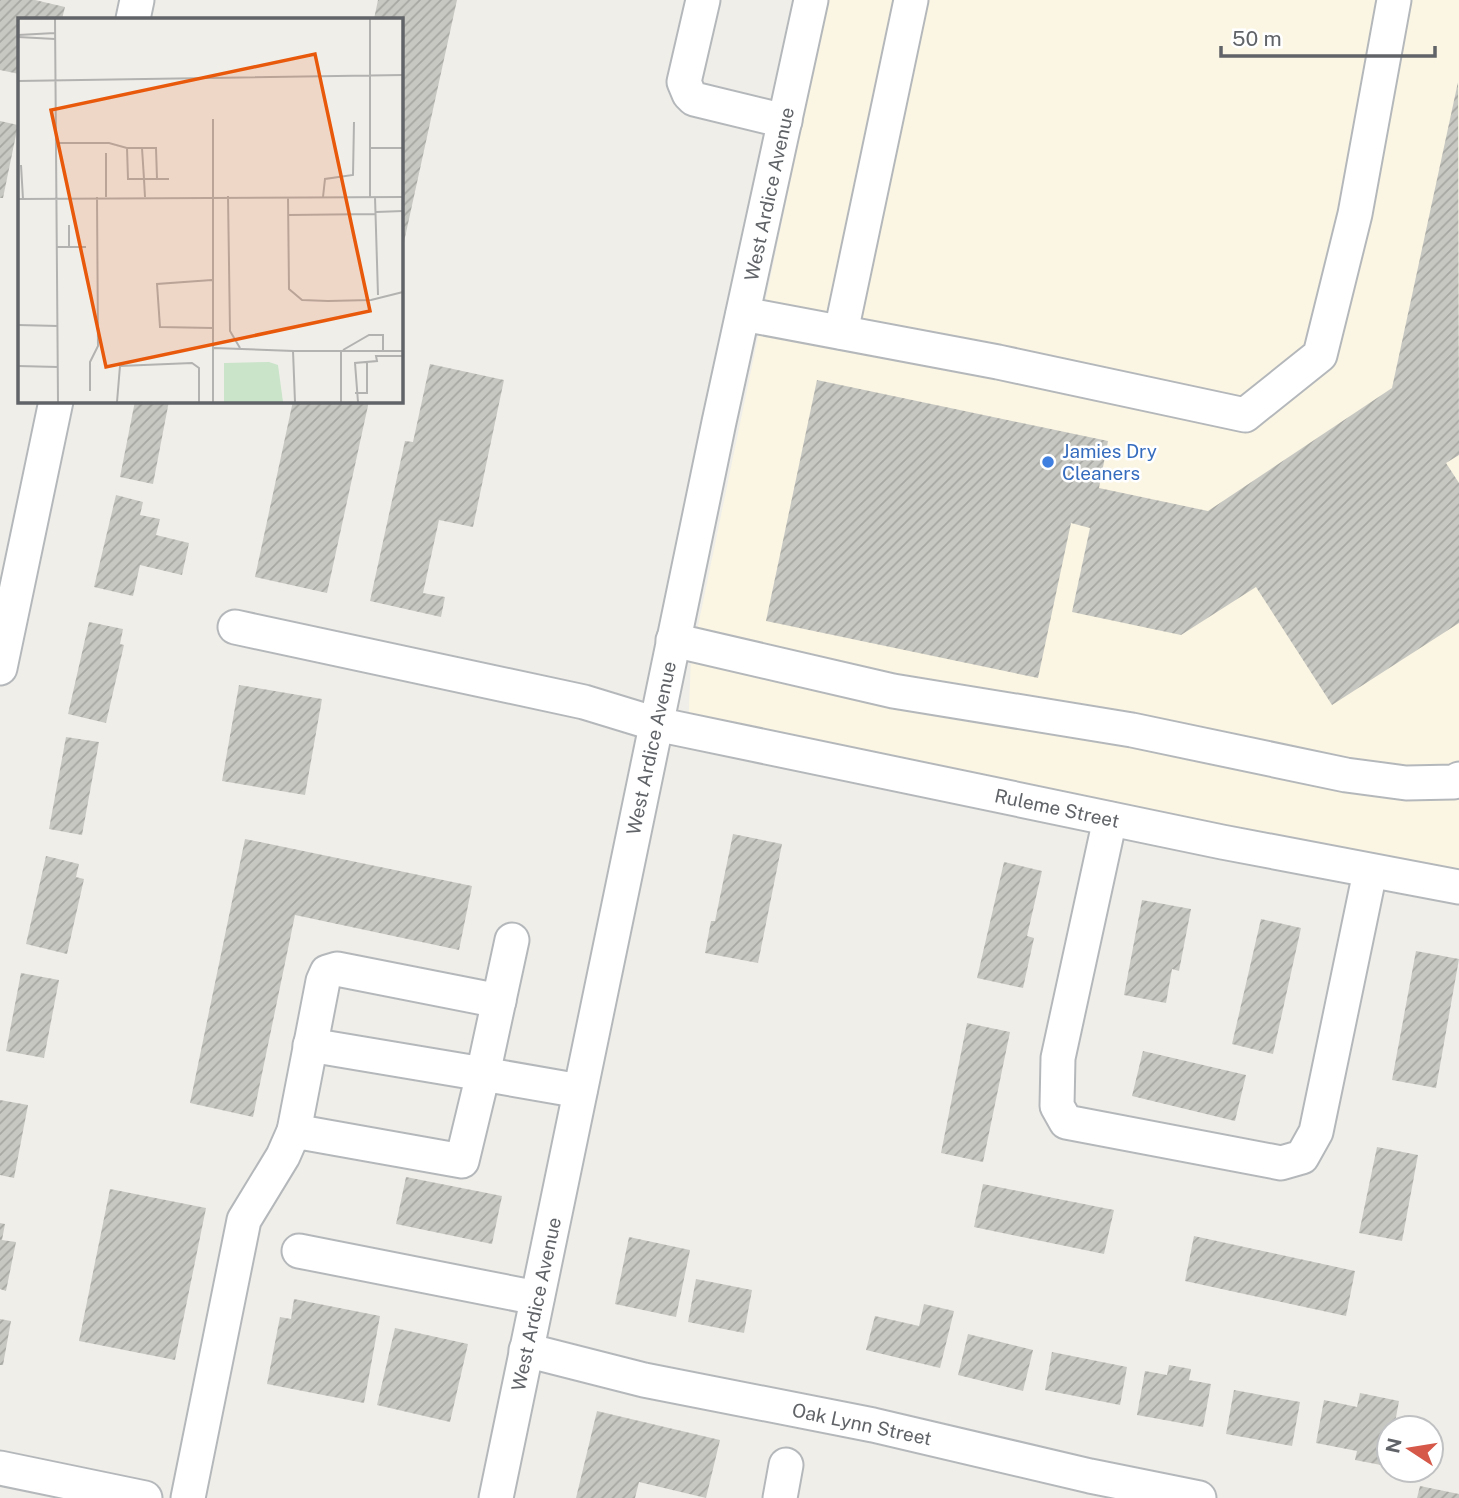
<svg xmlns="http://www.w3.org/2000/svg" width="1459" height="1498" font-family="'Public Sans',sans-serif">
	<style>
		.commercial { fill: #fbf6e3 }
		.building { fill: url(#building-hatch) }
		.lines { fill: none; stroke-linecap: round; stroke-linejoin: round }
		.minor-casing { stroke: #b5b8bb; stroke-width: 37 }
		.minor { stroke: #fff; stroke-width: 33 }
		.shop-dot { fill: #3f7fe0; stroke: #fff; stroke-width: 2.5 }
		.labels { text-anchor: middle; dominant-baseline: central; stroke-width: 5; stroke-linejoin: round; paint-order: stroke }
		.street-label { font-size: 19px; fill: #606367; stroke: #fff }
		.shop-label { font-size: 19px; fill: #366cbe; stroke: #fff; text-anchor: start }
		.inset-road { fill: none; stroke: #b2b2b1; stroke-width: 2 }
		.view { fill: #e8590c; fill-opacity: 0.15; stroke: #e8590c; stroke-width: 3.5 }
		.inset-edge { fill: none; stroke: #606367; stroke-width: 3.5 }
	</style>
	<defs>
		<pattern id="building-hatch" width="6" height="6" patternUnits="userSpaceOnUse" patternTransform="scale(1.75)"><rect width="6" height="6" fill="#c8c8c3"/><path d="M-1 1l2-2M0 6l6-6M5 7l2-2" fill="none" stroke="#a6a6a2"/></pattern>
	</defs>
	<rect width="100%" height="100%" fill="#f0eee9"/>
	<!-- commercial -->
	<path class="commercial" d="M 828,0 L 1459,0 L 1459,875 L 688,733 L 691,660 Z"/>
	<!-- building -->
	<g class="building">
		<path d="M 0,0 L 35,0 L 65,7 L 62,19 L 19,19 L 19,74 L 0,70 Z"/>
		<path d="M 378,0 L 457,0 L 402,251 L 401,19 L 374,19 Z"/>
		<path d="M 1458,82 L 1459,455 L 1446,463 L 1459,483 L 1459,623 L 1332,705 L 1256,587 L 1181,635 L 1072,612 L 1090,528 L 1071,523 L 1038,678 L 766,621 L 817,380 L 1108,441 L 1099,488 L 1208,511 L 1392,388 Z"/>
		<path d="M 0,121 L 18,125 L 3,198 L 0,198 Z"/>
		<path d="M 430,364 L 504,380 L 473,527 L 439,520 L 423,593 L 445,597 L 441,617 L 370,601 L 405,441 L 413,442 Z"/>
		<path d="M 135,401 L 169,401 L 153,484 L 120,477 Z"/>
		<path d="M 293,401 L 369,401 L 327,593 L 255,577 Z"/>
		<path d="M 116,495 L 143,502 L 140,515 L 160,519 L 156,535 L 189,543 L 182,575 L 140,565 L 133,596 L 94,587 Z"/>
		<path d="M 89,622 L 123,629 L 120,644 L 124,645 L 106,723 L 68,714 Z"/>
		<path d="M 239,685 L 322,699 L 305,795 L 222,781 Z"/>
		<path d="M 66,737 L 99,742 L 82,835 L 49,829 Z"/>
		<path d="M 733,834 L 782,844 L 758,963 L 705,953 L 711,921 L 715,921 Z"/>
		<path d="M 245,839 L 472,886 L 459,950 L 295,915 L 253,1117 L 190,1103 Z"/>
		<path d="M 46,856 L 79,864 L 76,877 L 84,879 L 67,954 L 26,944 Z"/>
		<path d="M 1004,862 L 1042,871 L 1027,936 L 1034,938 L 1023,988 L 977,978 Z"/>
		<path d="M 1142,900 L 1191,909 L 1179,971 L 1172,969 L 1166,1003 L 1124,995 Z"/>
		<path d="M 1261,919 L 1301,928 L 1273,1054 L 1232,1044 Z"/>
		<path d="M 1416,951 L 1459,959 L 1436,1088 L 1392,1080 Z"/>
		<path d="M 21,973 L 59,980 L 44,1058 L 6,1051 Z"/>
		<path d="M 967,1023 L 1010,1032 L 983,1162 L 941,1153 Z"/>
		<path d="M 1143,1051 L 1246,1075 L 1235,1121 L 1132,1096 Z"/>
		<path d="M 0,1100 L 28,1105 L 14,1178 L 0,1175 Z"/>
		<path d="M 1377,1147 L 1418,1155 L 1402,1241 L 1359,1233 Z"/>
		<path d="M 406,1177 L 502,1196 L 492,1244 L 396,1224 Z"/>
		<path d="M 983,1184 L 1114,1210 L 1104,1254 L 974,1227 Z"/>
		<path d="M 110,1189 L 206,1208 L 175,1360 L 79,1341 Z"/>
		<path d="M 0,1223 L 5,1224 L 2,1240 L 16,1242 L 6,1291 L 0,1289 Z"/>
		<path d="M 1194,1236 L 1355,1271 L 1346,1316 L 1185,1281 Z"/>
		<path d="M 629,1237 L 690,1250 L 676,1317 L 615,1304 Z"/>
		<path d="M 696,1279 L 752,1290 L 744,1333 L 688,1322 Z"/>
		<path d="M 294,1299 L 380,1316 L 364,1403 L 267,1384 L 280,1317 L 291,1319 Z"/>
		<path d="M 924,1304 L 954,1311 L 940,1368 L 866,1350 L 875,1316 L 919,1326 Z"/>
		<path d="M 0,1319 L 11,1321 L 3,1365 L 0,1365 Z"/>
		<path d="M 395,1328 L 468,1344 L 450,1422 L 377,1405 Z"/>
		<path d="M 968,1334 L 1033,1350 L 1023,1391 L 958,1375 Z"/>
		<path d="M 1052,1352 L 1127,1367 L 1120,1405 L 1045,1390 Z"/>
		<path d="M 1169,1365 L 1191,1369 L 1189,1380 L 1211,1384 L 1203,1427 L 1137,1415 L 1145,1371 L 1167,1375 Z"/>
		<path d="M 1234,1390 L 1300,1402 L 1292,1446 L 1226,1434 Z"/>
		<path d="M 1360,1393 L 1399,1401 L 1394,1428 L 1389,1428 L 1389,1452 L 1386,1466 L 1355,1460 L 1357,1451 L 1316,1443 L 1324,1400 L 1357,1407 Z"/>
		<path d="M 597,1411 L 720,1440 L 706,1498 L 639,1482 L 635,1498 L 576,1498 Z"/>
		<path d="M 1420,1486 L 1459,1494 L 1459,1498 L 1417,1498 Z"/>
	</g>
	<g class="lines">
		<defs>
			<g id="minor">
				<path d="M 703,0 L 684,82 L 689,94 L 694,99 L 785,121"/>
				<path d="M 133,19 L 137,0"/>
				<path d="M 743,314 L 998,362 L 1245,415 L 1320,355 L 1355,214 L 1394,0"/>
				<path d="M 841,332 L 911,0"/>
				<path d="M 235,627 L 584,702 L 656,724 L 1222,842 L 1459,887"/>
				<path d="M 673,640 L 893,691 L 1132,730 L 1346,775 L 1406,783 L 1454,782 L 1459,779"/>
				<path d="M 0,668 L 56,401"/>
				<path d="M 1110,819 L 1058,1058 L 1057,1106 L 1066,1122 L 1281,1163 L 1302,1157 L 1316,1132 L 1370,872"/>
				<path d="M 310,1045 L 483,1074 L 512,940"/>
				<path d="M 294,1131 L 323,981 L 327,972 L 337,969 L 499,1001"/>
				<path d="M 299,1251 L 537,1298"/>
				<path d="M 526,1350 L 644,1380 L 873,1425 L 1090,1476 L 1199,1498"/>
				<path d="M 0,1468 L 145,1498"/>
				<path d="M 188,1498 L 244,1220 L 283,1156 L 294,1131 L 462,1161 L 483,1074 L 580,1091"/>
				<path d="M 496,1498 L 719,422 L 811,0"/>
				<path d="M 780,1498 L 786,1465"/>
			</g>
		</defs>
		<!-- minor casing -->
		<use href="#minor" class="minor-casing"/>
		<!-- minor -->
		<use href="#minor" class="minor"/>
	</g>
	<!-- markers -->
	<circle class="shop-dot" cx="1048" cy="462" r="7"/>
	<g class="labels">
		<!-- street labels -->
		<g class="street-label">
			<text transform="translate(769 194) rotate(-78)">West Ardice Avenue</text>
			<text transform="translate(651 748) rotate(-78)">West Ardice Avenue</text>
			<text transform="translate(1057 808) rotate(12)">Ruleme Street</text>
			<text transform="translate(536 1304) rotate(-78)">West Ardice Avenue</text>
			<text transform="translate(862 1424) rotate(12)">Oak Lynn Street</text>
		</g>
		<!-- shop labels -->
		<g class="shop-label">
			<text x="1062" y="451">Jamies Dry<tspan x="1062" dy="22">Cleaners</tspan></text>
		</g>
	</g>
	<!-- overview -->
	<g transform="translate(18 18)">
		<rect width="385" height="385" fill="#f0eee9"/>
		<path d="M 251,344 L 260,347 L 265,384 L 206,384 L 206,345 Z" fill="#c9e4c9"/>
		<path class="inset-road" d="M 37,1 L 40,384M 352,1 L 352,179M 0,17 L 37,15M 0,19 L 37,21M 0,63 L 385,57M 195,101 L 195,384M 38,125 L 91,125 L 109,130 L 110,161 L 126,161 L 127,179M 109,130 L 138,130 L 139,161M 124,130 L 126,161 L 151,161M 352,130 L 385,130M 88,135 L 88,179M 3,147 L 5,181M 210,178 L 212,313 L 222,330M 270,179 L 271,271 L 284,282 L 310,283 L 353,282 L 385,274M 305,179 L 307,161 L 335,157 L 336,104M 357,179 L 360,277M 0,181 L 385,179M 358,194 L 385,193M 270,197 L 358,196M 51,207 L 51,229M 39,229 L 68,229M 194,262 L 139,266 L 142,309 L 195,310M 0,307 L 40,308M 196,330 L 275,333 L 277,384M 325,332 L 351,317 L 365,317 L 365,333M 275,333 L 385,333M 0,348 L 40,349M 72,373 L 72,344 L 80,328 L 79,179M 337,375 L 349,375 L 349,343M 99,384 L 102,348 L 174,345 L 181,350 L 181,384M 323,384 L 323,333M 340,384 L 337,345 L 359,343 L 358,338 L 385,338"/>
		<path class="view" d="M 297,36 L 352,293 L 88,349 L 33,92 Z"/>
		<rect width="385" height="385" class="inset-edge"/>
	</g>
	<!-- north arrow -->
	<g transform="translate(1410 1449) rotate(282)"><circle r="33" fill="#ffffff" stroke="#bfc1c2" stroke-width="2"/>
	<path d="M0-5L12 26L0 18L-12 26Z" fill="#d55849"/>
	<text y="-10" font-size="19" font-weight="bold" text-anchor="middle" fill="#606367">N</text>
	</g>
	<!-- scale -->
	<path d="M1221 46v10h214v-10" fill="none" stroke="#606367" stroke-width="3.5"/>
	<text x="1232" y="46" font-size="21" fill="#606367" stroke="#ffffff" stroke-width="5" paint-order="stroke">50 m</text>
</svg>
